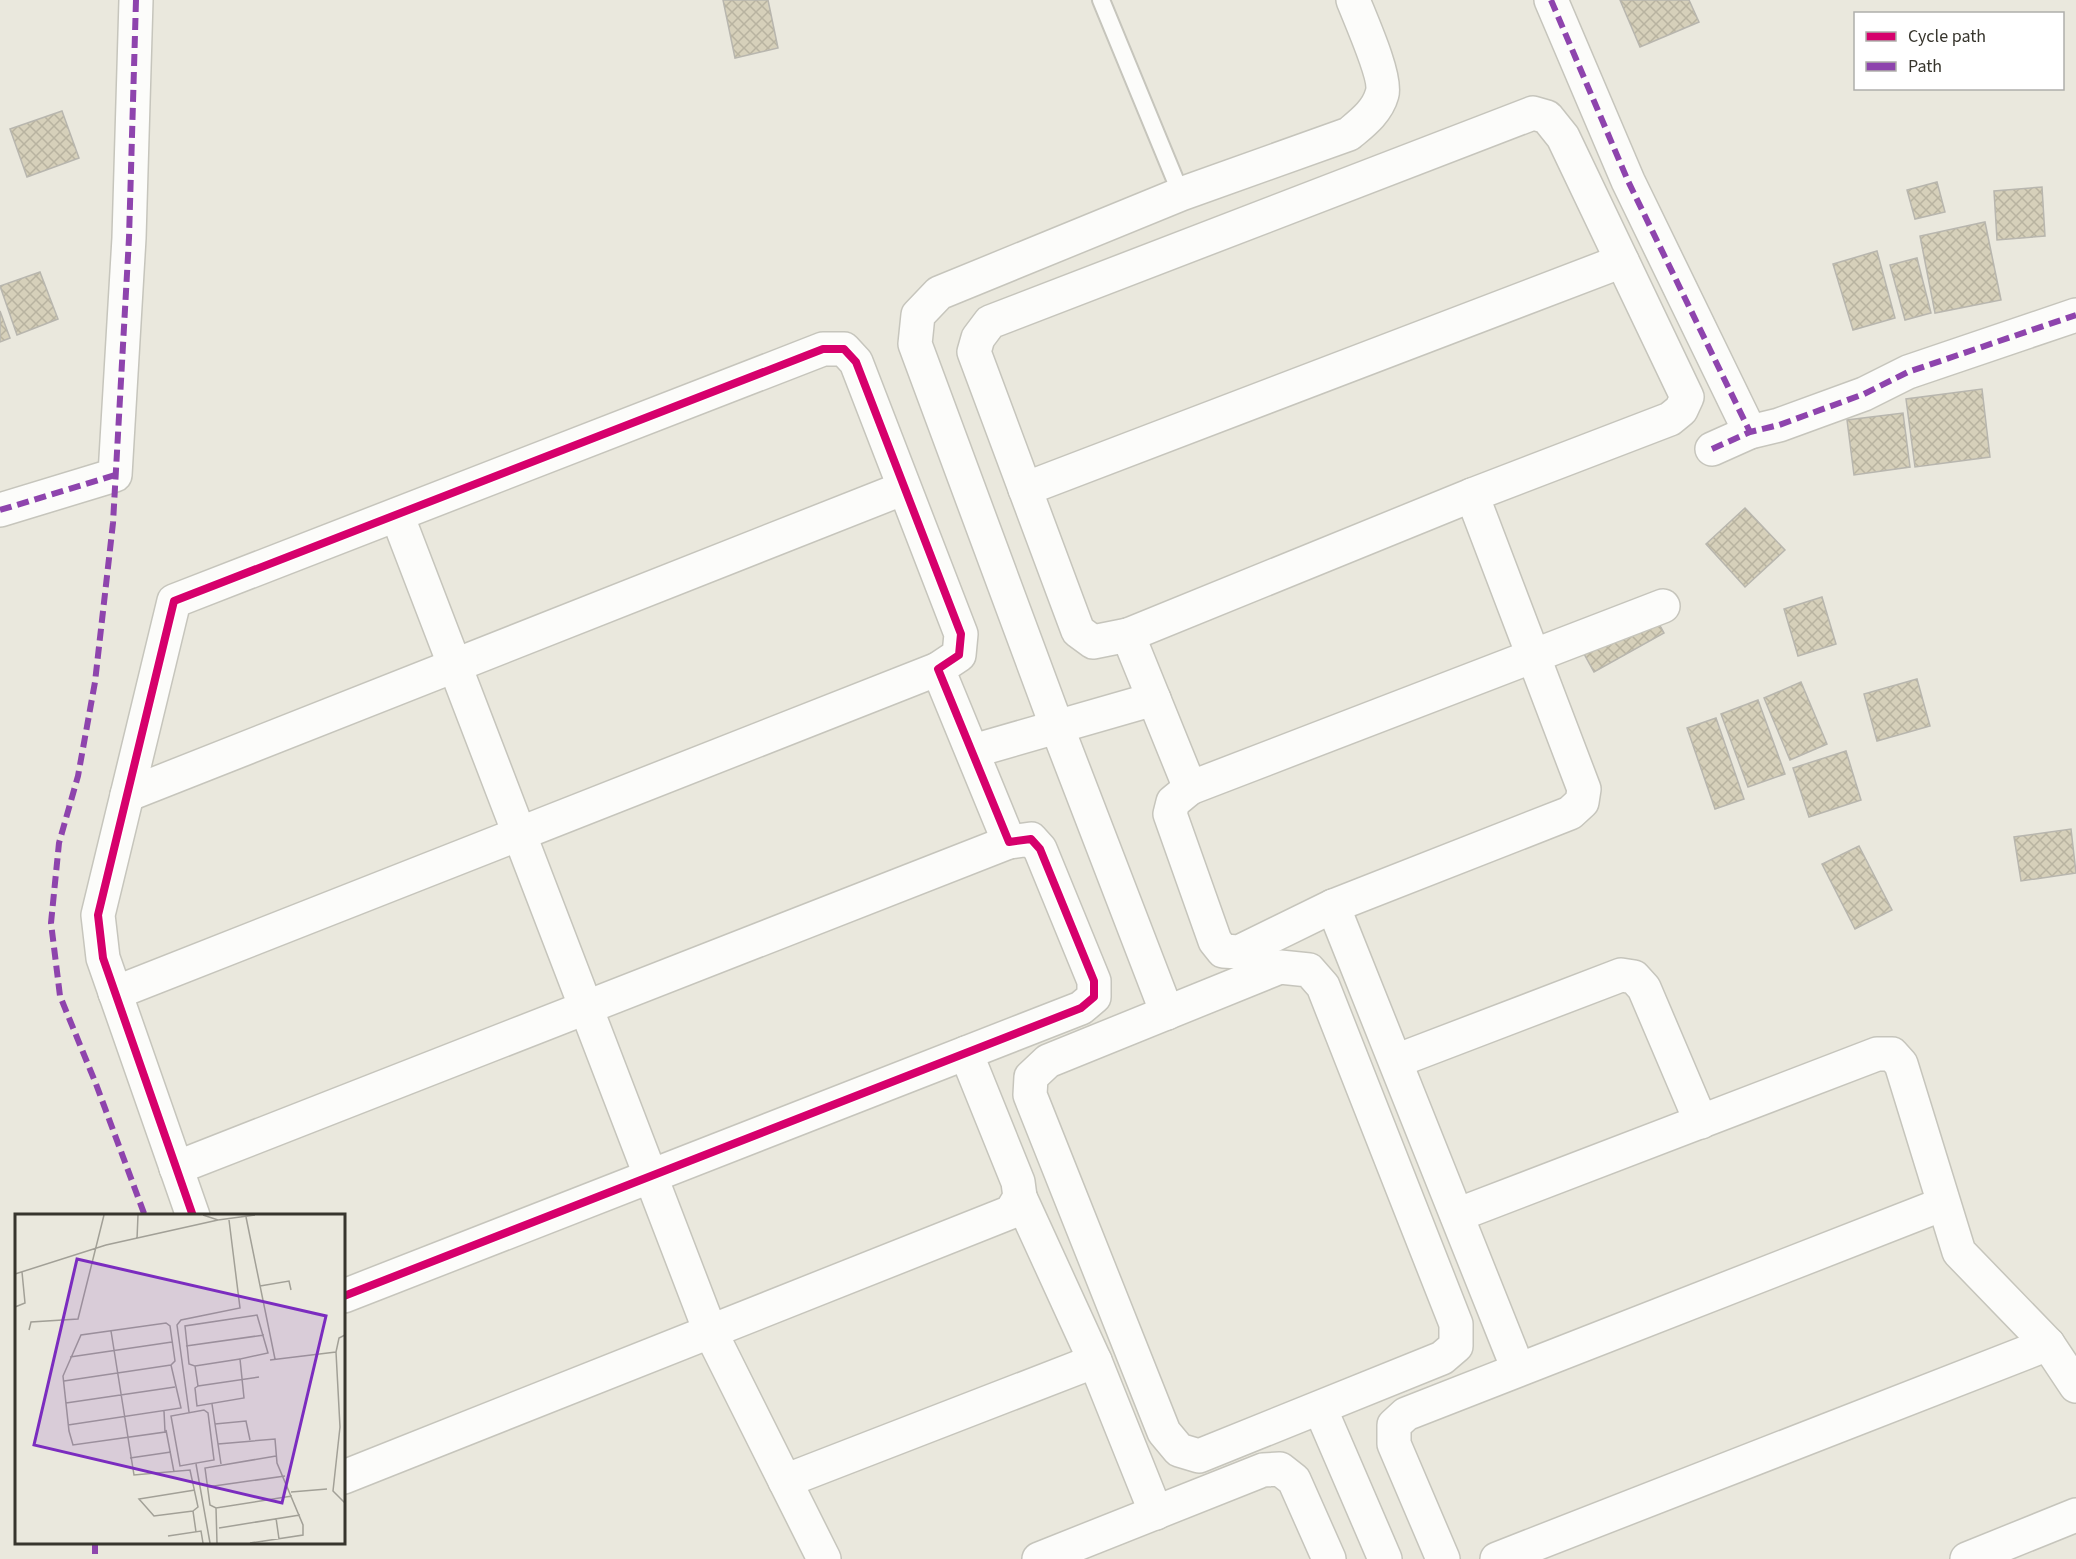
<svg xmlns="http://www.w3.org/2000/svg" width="2076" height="1559" font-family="'Source Sans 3',sans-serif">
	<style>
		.building { fill: url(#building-cross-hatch); stroke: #b8b6ae; stroke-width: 1.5 }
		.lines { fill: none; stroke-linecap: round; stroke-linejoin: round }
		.lane-casing { stroke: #c6c5bc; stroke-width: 20 }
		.street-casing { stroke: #c6c5bc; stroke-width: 36 }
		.lane { stroke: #fcfcfa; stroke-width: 16 }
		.street { stroke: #fcfcfa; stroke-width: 33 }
		.quiet { stroke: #8e44ad; stroke-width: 6; stroke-dasharray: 12 6; stroke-linecap: butt }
		.cycleway-casing { stroke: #fff; stroke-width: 11 }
		.cycleway { stroke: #d6006c; stroke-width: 8 }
		.inset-road { fill: none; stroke: #a2a097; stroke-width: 1.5 }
		.view { fill: #7b2cbf; fill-opacity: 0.15; stroke: #7b2cbf; stroke-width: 3 }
		.inset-edge { fill: none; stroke: #37352d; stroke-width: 3 }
	</style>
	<defs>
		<pattern id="building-cross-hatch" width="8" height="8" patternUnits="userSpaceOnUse" patternTransform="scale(1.5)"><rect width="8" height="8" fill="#d6d0ba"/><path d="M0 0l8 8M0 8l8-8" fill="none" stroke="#b8b3a0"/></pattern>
	</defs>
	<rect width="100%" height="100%" fill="#eae8dd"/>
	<!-- building -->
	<g class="building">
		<path d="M 723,0 L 768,0 L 778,48 L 735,58 Z"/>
		<path d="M 1620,0 L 1689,0 L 1699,22 L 1640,47 Z"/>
		<path d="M 62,111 L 79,158 L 27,177 L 10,129 Z"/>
		<path d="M 1937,182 L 1945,212 L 1915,219 L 1907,190 Z"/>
		<path d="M 2042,187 L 2045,236 L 1997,240 L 1994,191 Z"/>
		<path d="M 1985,222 L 2001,300 L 1935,313 L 1920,236 Z"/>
		<path d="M 1877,251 L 1895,318 L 1853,330 L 1833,264 Z"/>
		<path d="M 1917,258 L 1931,313 L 1905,320 L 1890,265 Z"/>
		<path d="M 40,272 L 58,319 L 17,335 L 0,286 Z"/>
		<path d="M 0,311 L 10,338 L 0,342 Z"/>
		<path d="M 1982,389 L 1990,457 L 1915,467 L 1906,399 Z"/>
		<path d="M 1903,413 L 1910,467 L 1854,475 L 1847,420 Z"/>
		<path d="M 1745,508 L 1785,550 L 1745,587 L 1706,544 Z"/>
		<path d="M 1822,597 L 1836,644 L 1798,656 L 1784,609 Z"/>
		<path d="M 1653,613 L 1664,633 L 1594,672 L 1583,652 Z"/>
		<path d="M 1917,679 L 1930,726 L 1877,741 L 1864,694 Z"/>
		<path d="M 1801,682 L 1827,744 L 1790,760 L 1764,698 Z"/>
		<path d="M 1758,700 L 1785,774 L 1748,787 L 1721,714 Z"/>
		<path d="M 1716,718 L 1744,799 L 1715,809 L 1687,728 Z"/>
		<path d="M 1846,751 L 1861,800 L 1809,817 L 1793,768 Z"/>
		<path d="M 2071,829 L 2076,873 L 2021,881 L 2014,837 Z"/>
		<path d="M 1859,846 L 1892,910 L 1855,929 L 1822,864 Z"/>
	</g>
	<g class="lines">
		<defs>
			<path id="lane" d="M 1101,0 L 1181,194"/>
			<g id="street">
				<path d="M 1551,0 L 1628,181 L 1750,432"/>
				<path d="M 1533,113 L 1547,117 L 1563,137 L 1687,397 L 1681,410 L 1670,419 L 1472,495 L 1584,789 L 1582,802 L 1570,813 L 1333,906 L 1239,952 L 1223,951 L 1215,941 L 1170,814 L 1173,802 L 1190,788 L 1128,635 L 1093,642 L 1078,631 L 974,352 L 978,338 L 990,322 Z"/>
				<path d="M 1712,449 L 1750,432 L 1779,425 L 1864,394 L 1908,372 L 2076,315"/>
				<path d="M 1025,489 L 1622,261"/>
				<path d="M 0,510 L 115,475 L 129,238 L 136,0"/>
				<path d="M 397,515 L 710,1331 L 824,1559"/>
				<path d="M 1128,635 L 1472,495"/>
				<path d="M 973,751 L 1154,699"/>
				<path d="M 1190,788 L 1663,606"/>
				<path d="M 127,795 L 904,488"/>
				<path d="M 1333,906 L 1518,1369"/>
				<path d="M 1280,967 L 1309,970 L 1323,986 L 1456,1324 L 1456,1346 L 1442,1358 L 1199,1456 L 1179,1450 L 1164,1432 L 1030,1095 L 1031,1077 L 1048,1061 Z"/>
				<path d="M 115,993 L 938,669"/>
				<path d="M 1167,1013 L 1057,727 L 915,344 L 918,315 L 939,293 L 1181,194 L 1349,134 C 1362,123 1377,112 1382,94 C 1387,78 1360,18 1353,0"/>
				<path d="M 1396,1061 L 1621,975 L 1634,977 L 1644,988 L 1701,1122"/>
				<path d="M 176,1168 L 1009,842"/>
				<path d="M 1020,1197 L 1095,1361 L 1156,1513"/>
				<path d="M 1457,1215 L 1877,1054 L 1892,1054 L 1901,1064 L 1959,1252 L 2048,1344 L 2076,1386"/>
				<path d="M 193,1216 L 103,958 L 98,915 L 174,601 L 823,349 L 844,349 L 856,362 L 961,634 L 959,655 L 938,669 L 1009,842 L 1031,839 L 1040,849 L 1094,981 L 1094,997 L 1081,1008 L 344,1296"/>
				<path d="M 1320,1408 L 1385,1559"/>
				<path d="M 344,1477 L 1011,1212 L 1020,1197 L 1018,1182 L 966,1053"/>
				<path d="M 785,1481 L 1095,1361"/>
				<path d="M 1039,1559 L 1263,1470 L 1280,1469 L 1294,1480 L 1329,1559"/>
				<path d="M 1443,1559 L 1394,1444 L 1394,1425 L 1406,1414 L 1943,1204"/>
				<path d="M 1497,1559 L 2048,1344"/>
				<path d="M 1967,1559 L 2076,1515"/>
			</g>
		</defs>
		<!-- lane casing -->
		<use href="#lane" class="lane-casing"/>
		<!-- street casing -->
		<use href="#street" class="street-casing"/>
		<!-- lane -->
		<use href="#lane" class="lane"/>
		<!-- street -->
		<use href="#street" class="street"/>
		<!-- quiet -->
		<g class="quiet">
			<path d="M 136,0 L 129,238 L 113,523 L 95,682 L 78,776 L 59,843 L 51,923 L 60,996 L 96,1084 L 145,1216"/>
			<path d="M 1551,0 L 1628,181 L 1750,432"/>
			<path d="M 1712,449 L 1750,432 L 1779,425 L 1864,394 L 1908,372 L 2076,315"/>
			<path d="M 0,510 L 115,475"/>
			<path d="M 95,1542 L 95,1559"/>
		</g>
		<defs>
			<path id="cycleway" d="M 193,1216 L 103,958 L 98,915 L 174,601 L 823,349 L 844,349 L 856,362 L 961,634 L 959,655 L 938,669 L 1009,842 L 1031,839 L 1040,849 L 1094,981 L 1094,997 L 1081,1008 L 344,1296"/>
		</defs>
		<!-- cycleway casing -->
		<use href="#cycleway" class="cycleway-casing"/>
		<!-- cycleway -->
		<use href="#cycleway" class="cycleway"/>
	</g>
	<!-- overview -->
	<g transform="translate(15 1214)">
		<rect width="330" height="330" fill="#eae8dd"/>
		<path class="inset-road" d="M 188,1 L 203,6 L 240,1M 231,3 L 260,145M 122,25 L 123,1M 0,60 L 91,31 L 203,6M 245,72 L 274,67 L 276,76M 0,93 L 10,89 L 7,58M 242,101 L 253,139 L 225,145 L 229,184 L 182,192 L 180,174 L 183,172 L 180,152 L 174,150 L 170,112 ZM 14,116 L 16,108 L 63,105 L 89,1M 96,117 L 119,261 L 175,256 L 183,293 L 178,297 L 181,318M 330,121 L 324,124 L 321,138 L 325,213 L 318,277 L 330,289M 171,132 L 249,121M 55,143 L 157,128M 255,146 L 321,138M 180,152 L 225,145M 49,167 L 156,151M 183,172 L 244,163M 51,189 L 160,173M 197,190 L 206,250M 189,196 L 193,199 L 199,246 L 165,252 L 156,202 ZM 174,198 L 162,111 L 166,106 L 225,94 L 214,6M 200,210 L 231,207 L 235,226M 53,211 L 166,194 L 156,151 L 160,147 L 155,112 L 151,109 L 66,121 L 48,162 L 54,217 L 58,231 L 150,218 L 149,197M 151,216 L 159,258M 203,230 L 260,225 L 262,249 L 288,311 L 288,321 L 235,329M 261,242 L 190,254 L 195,291 L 201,294 L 277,282M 115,244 L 156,238M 181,250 L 195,329M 192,273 L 270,262M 276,278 L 312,275M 201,294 L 202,329M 178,297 L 139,302 L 124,285 L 180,276M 261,304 L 264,325M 204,314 L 285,301M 153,322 L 186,317 L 188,329"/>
		<path class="view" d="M 62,45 L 311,102 L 267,289 L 19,231 Z"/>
		<rect width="330" height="330" class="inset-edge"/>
	</g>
	<!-- legend -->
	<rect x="1854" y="12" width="210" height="78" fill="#ffffff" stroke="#afaeab" stroke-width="1.5"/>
	<rect x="1866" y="32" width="30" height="9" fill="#d6006c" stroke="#afaeab" stroke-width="1.5"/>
	<text x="1908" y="42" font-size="18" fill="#37352d">Cycle path</text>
	<rect x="1866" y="62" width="30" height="9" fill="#8e44ad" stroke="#afaeab" stroke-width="1.5"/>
	<text x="1908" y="72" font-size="18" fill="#37352d">Path</text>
</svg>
